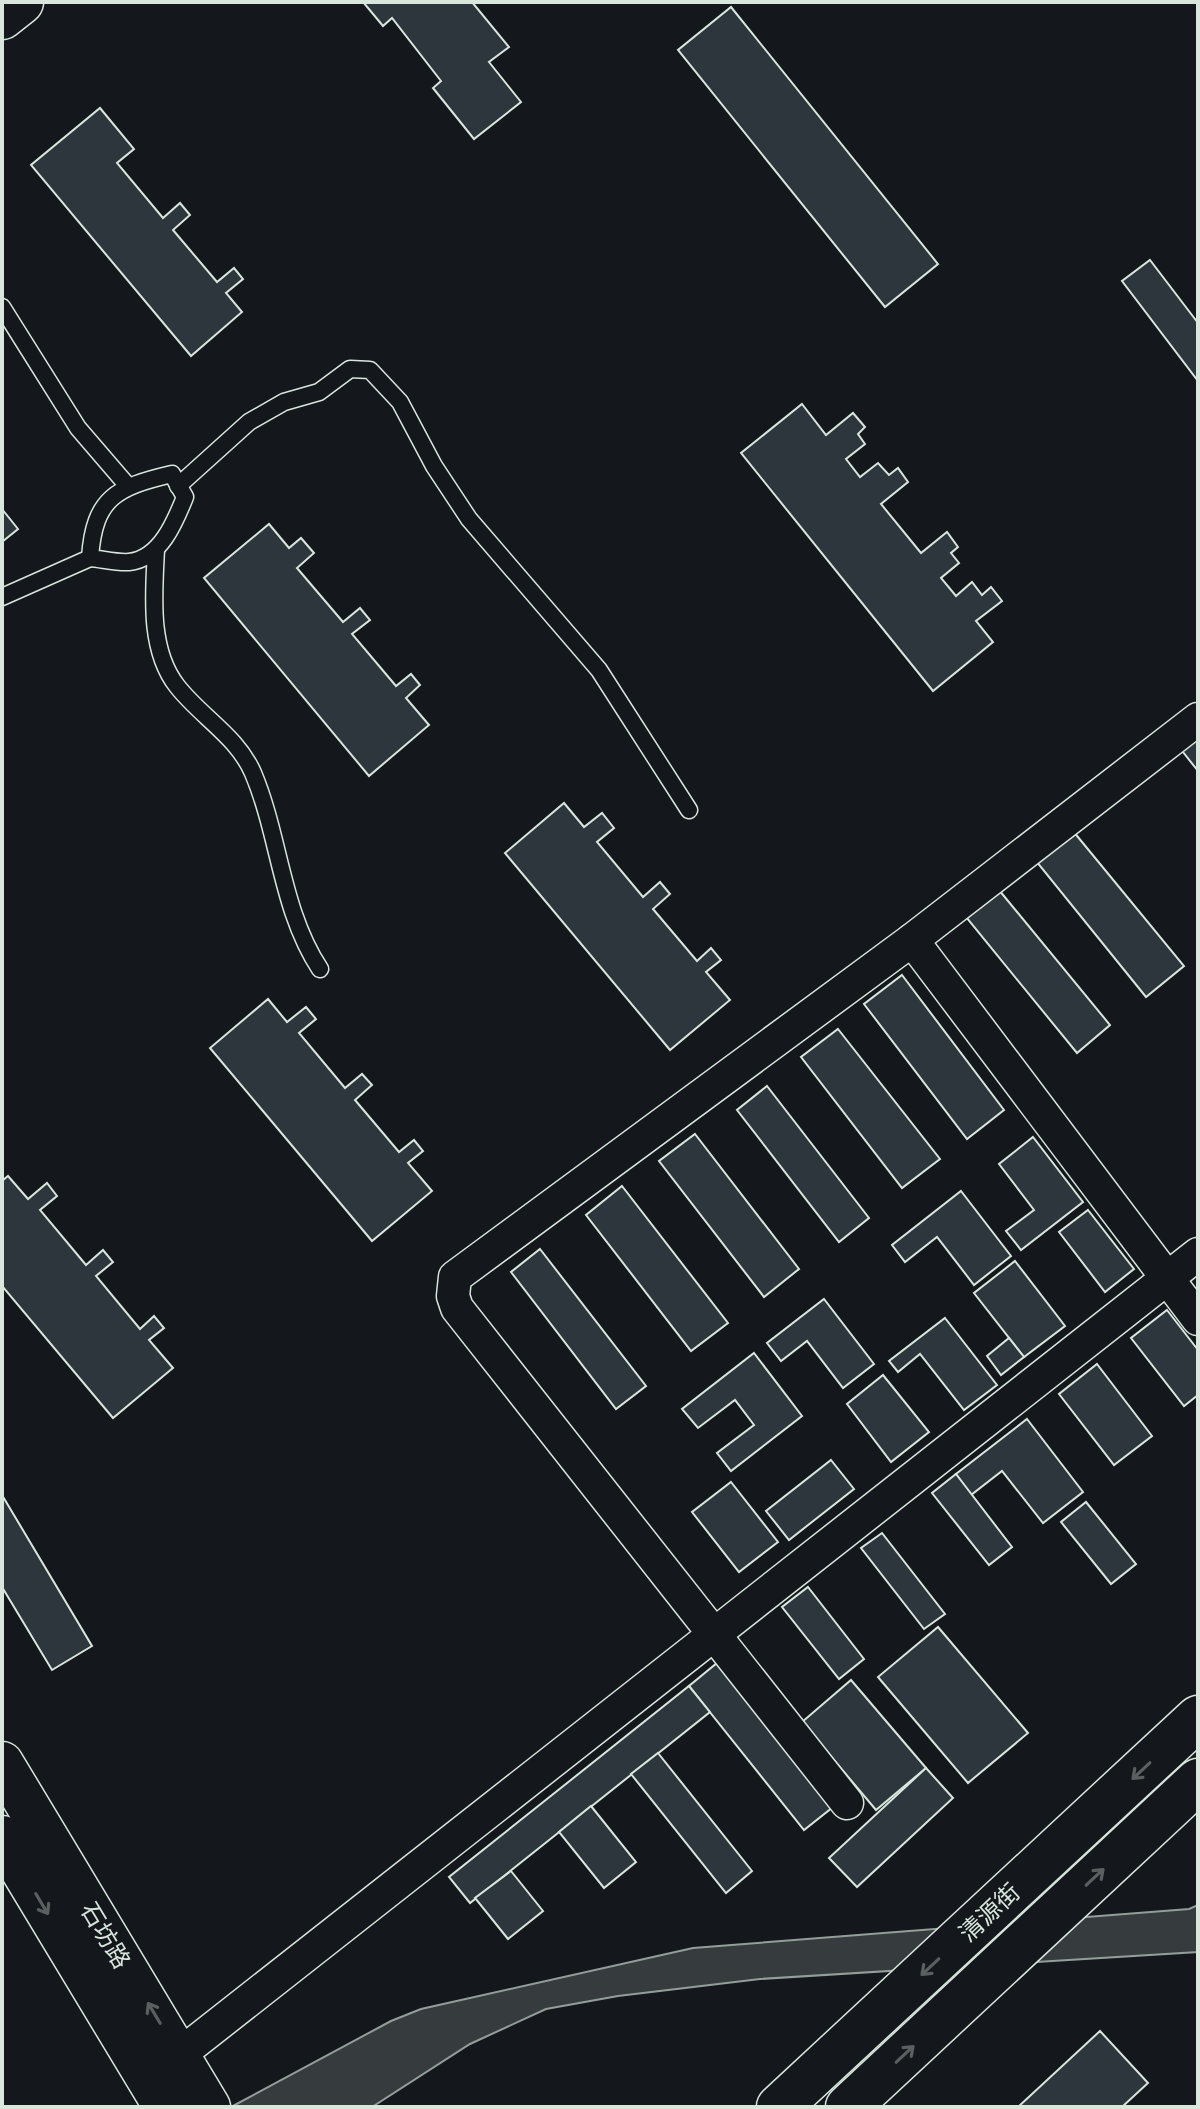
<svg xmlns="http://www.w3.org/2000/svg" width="1200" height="2109" font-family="'Titillium Web','Noto Sans SC',sans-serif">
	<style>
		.water { fill: #363b3e; stroke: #939e99; stroke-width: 2 }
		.building { fill: #2c363c; stroke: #d8e6dc; stroke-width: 2 }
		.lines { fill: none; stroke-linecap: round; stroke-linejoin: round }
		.service-casing { stroke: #d8e6dc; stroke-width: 19 }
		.minor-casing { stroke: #d8e6dc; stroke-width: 35 }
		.tertiary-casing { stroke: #d8e6dc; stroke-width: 45 }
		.secondary-casing { stroke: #d8e6dc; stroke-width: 47 }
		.service { stroke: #14181c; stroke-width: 16 }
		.minor { stroke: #14181c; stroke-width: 32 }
		.tertiary { stroke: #14181c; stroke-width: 42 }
		.secondary { stroke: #14181c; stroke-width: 44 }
		.oneway { stroke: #59605f }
		.labels { text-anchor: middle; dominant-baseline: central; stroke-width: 6; stroke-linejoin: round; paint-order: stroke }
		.street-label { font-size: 24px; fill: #d8e6dc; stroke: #14181c }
	</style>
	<rect width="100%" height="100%" fill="#14181c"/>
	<!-- water -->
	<path class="water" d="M 1198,1905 L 1198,1952 L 760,1979 L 618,1996 L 546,2009 L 470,2044 L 372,2107 L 231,2107 L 391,2021 L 421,2009 L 693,1948 L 1189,1909 Z"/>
	<!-- building -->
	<g class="building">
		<path d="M 363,2 L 472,2 L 509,47 L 489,62 L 521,102 L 474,139 L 433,88 L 441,81 L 392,18 L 383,26 Z"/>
		<path d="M 731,7 L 938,264 L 885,307 L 678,50 Z"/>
		<path d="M 100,108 L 134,149 L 117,163 L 163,218 L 180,203 L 190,215 L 173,230 L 217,282 L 234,268 L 243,279 L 226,293 L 242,312 L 191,356 L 31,165 Z"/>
		<path d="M 1150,260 L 1198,323 L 1198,381 L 1122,281 Z"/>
		<path d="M 802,404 L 826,435 L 853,413 L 865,427 L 858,434 L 865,444 L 846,459 L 860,477 L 878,463 L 889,475 L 898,468 L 908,482 L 881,504 L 921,553 L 947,532 L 958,547 L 951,553 L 959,563 L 941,578 L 956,596 L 972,582 L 982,595 L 991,587 L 1002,601 L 976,621 L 993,642 L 933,691 L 741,453 Z"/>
		<path d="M 2,509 L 18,529 L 2,542 Z"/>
		<path d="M 269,524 L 289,548 L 301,538 L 314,553 L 297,568 L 343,622 L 360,608 L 370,620 L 352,634 L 396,686 L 411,674 L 420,685 L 406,698 L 429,725 L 369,776 L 204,578 Z"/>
		<path d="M 1198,732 L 1198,771 L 1179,747 Z"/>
		<path d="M 564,803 L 584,827 L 602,813 L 614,828 L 597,842 L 643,897 L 660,882 L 670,894 L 653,909 L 697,961 L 711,948 L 721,960 L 706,972 L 730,1000 L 670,1050 L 505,853 Z"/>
		<path d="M 1073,831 L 1184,966 L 1146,997 L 1036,861 Z"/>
		<path d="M 999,890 L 1110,1025 L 1077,1053 L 966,917 Z"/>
		<path d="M 902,975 L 1004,1110 L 967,1139 L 864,1004 Z"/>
		<path d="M 268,999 L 287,1022 L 306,1007 L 316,1019 L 299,1033 L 345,1088 L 362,1074 L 372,1085 L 355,1100 L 399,1152 L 414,1140 L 423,1151 L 408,1163 L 432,1191 L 372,1241 L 210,1048 Z"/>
		<path d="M 838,1029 L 940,1159 L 902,1188 L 801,1057 Z"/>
		<path d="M 767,1086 L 869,1218 L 839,1242 L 737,1110 Z"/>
		<path d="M 695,1134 L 799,1269 L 764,1297 L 659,1161 Z"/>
		<path d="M 1033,1137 L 1083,1202 L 1021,1250 L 1006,1231 L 1034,1210 L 999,1164 Z"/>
		<path d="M 8,1176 L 28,1199 L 47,1183 L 57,1196 L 40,1210 L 86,1265 L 103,1250 L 113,1262 L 96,1276 L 140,1329 L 154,1316 L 164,1328 L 149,1340 L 173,1368 L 113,1418 L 2,1286 L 2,1181 Z"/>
		<path d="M 622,1186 L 728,1323 L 691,1351 L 586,1215 Z"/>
		<path d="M 961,1191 L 1011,1256 L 974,1285 L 937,1237 L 905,1262 L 892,1245 Z"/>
		<path d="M 1088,1210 L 1134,1269 L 1105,1292 L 1059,1232 Z"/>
		<path d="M 540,1249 L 646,1386 L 616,1409 L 511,1272 Z"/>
		<path d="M 1015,1261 L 1065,1326 L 1024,1357 L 974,1293 Z"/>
		<path d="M 824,1299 L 874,1364 L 843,1388 L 807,1341 L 781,1361 L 767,1343 Z"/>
		<path d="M 1167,1310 L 1198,1350 L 1198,1395 L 1184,1406 L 1131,1338 Z"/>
		<path d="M 945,1318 L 997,1385 L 964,1410 L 920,1354 L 898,1372 L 889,1361 Z"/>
		<path d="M 1009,1338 L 1024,1357 L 1001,1375 L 987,1356 Z"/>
		<path d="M 754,1353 L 802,1416 L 731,1471 L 717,1453 L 754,1425 L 735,1400 L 698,1428 L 682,1409 Z"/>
		<path d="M 1097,1364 L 1152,1436 L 1114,1465 L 1059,1394 Z"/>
		<path d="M 883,1375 L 929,1432 L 891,1462 L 847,1404 Z"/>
		<path d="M 1027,1419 L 1083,1492 L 1043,1523 L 1002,1471 L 971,1495 L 956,1474 Z"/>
		<path d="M 831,1460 L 854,1489 L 789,1540 L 766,1511 Z"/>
		<path d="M 956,1474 L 1012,1547 L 989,1565 L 932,1493 Z"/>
		<path d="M 731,1482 L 778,1542 L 739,1572 L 692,1512 Z"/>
		<path d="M 2,1495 L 92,1646 L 52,1670 L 2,1587 Z"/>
		<path d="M 1086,1502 L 1136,1564 L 1111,1584 L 1061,1522 Z"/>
		<path d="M 882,1533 L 945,1614 L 924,1629 L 861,1548 Z"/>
		<path d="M 808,1587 L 864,1659 L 839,1679 L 782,1607 Z"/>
		<path d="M 938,1627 L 1028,1733 L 968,1783 L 878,1677 Z"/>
		<path d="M 717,1663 L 833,1807 L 804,1830 L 689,1686 Z"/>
		<path d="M 851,1680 L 926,1768 L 876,1810 L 802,1722 Z"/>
		<path d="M 689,1686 L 710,1712 L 470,1903 L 449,1877 Z"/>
		<path d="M 658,1753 L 752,1871 L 726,1893 L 631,1774 Z"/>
		<path d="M 926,1768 L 953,1798 L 857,1887 L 829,1858 Z"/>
		<path d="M 591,1806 L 636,1862 L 604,1888 L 559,1832 Z"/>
		<path d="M 511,1871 L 543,1911 L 508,1939 L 475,1898 Z"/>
		<path d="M 1100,2031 L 1148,2083 L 1122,2107 L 1018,2107 Z"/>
	</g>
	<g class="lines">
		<defs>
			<g id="service">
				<path d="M 2,307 L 78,428 L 127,485"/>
				<path d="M 172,474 L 185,497 C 175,522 160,559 129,562 C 117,563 102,559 90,558 C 94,497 117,487 172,474 Z"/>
				<path d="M 178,486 L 249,422 L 284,402 L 319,392 L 350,369 L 370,370 L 400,402 L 434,466 L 469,519 L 599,670 L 689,810"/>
				<path d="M 156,549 C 154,593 148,649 177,686 C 201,717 237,736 253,773 C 280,837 281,910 320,969"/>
				<path d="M 2,597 L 90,558"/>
			</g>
			<g id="minor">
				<path d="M 912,940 L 1198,1319"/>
				<path d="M 847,1803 L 457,1308 L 453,1296 L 455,1277 L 912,940 L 1198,719"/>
				<path d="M 179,2055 L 1198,1254"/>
			</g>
			<g id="tertiary">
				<path d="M 2,1763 L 209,2107"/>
				<path d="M 2,1837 L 165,2107"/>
			</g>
			<g id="secondary">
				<path d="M 2,17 L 21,2"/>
				<path d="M 779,2107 L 1198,1718"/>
				<path d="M 848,2107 L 1198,1781"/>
			</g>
		</defs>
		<!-- service casing -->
		<use href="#service" class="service-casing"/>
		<!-- minor casing -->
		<use href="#minor" class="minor-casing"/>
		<!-- tertiary casing -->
		<use href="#tertiary" class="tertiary-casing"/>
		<!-- secondary casing -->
		<use href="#secondary" class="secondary-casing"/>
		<!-- service -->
		<use href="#service" class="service"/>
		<!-- minor -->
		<use href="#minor" class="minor"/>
		<!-- tertiary -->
		<use href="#tertiary" class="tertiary"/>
		<!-- secondary -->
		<use href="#secondary" class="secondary"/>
	</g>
	<!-- one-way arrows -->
	<defs><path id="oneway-shaft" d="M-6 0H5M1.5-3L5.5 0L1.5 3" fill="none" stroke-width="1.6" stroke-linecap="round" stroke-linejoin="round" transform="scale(2)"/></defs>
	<g class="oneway">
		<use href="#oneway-shaft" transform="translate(1141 1771) rotate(137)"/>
		<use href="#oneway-shaft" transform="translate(1095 1877) rotate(-43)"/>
		<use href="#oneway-shaft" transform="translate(42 1904) rotate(59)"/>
		<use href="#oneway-shaft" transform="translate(930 1967) rotate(137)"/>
		<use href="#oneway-shaft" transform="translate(154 2013) rotate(-121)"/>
		<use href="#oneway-shaft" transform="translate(905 2054) rotate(-43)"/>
	</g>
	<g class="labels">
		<!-- street labels -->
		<g class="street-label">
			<text transform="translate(989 1912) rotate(-43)">清源街</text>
			<text transform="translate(106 1935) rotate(59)">石坊路</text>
		</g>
	</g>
	<!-- border -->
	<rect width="1200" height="2109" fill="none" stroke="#d8e6dc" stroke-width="8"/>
</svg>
